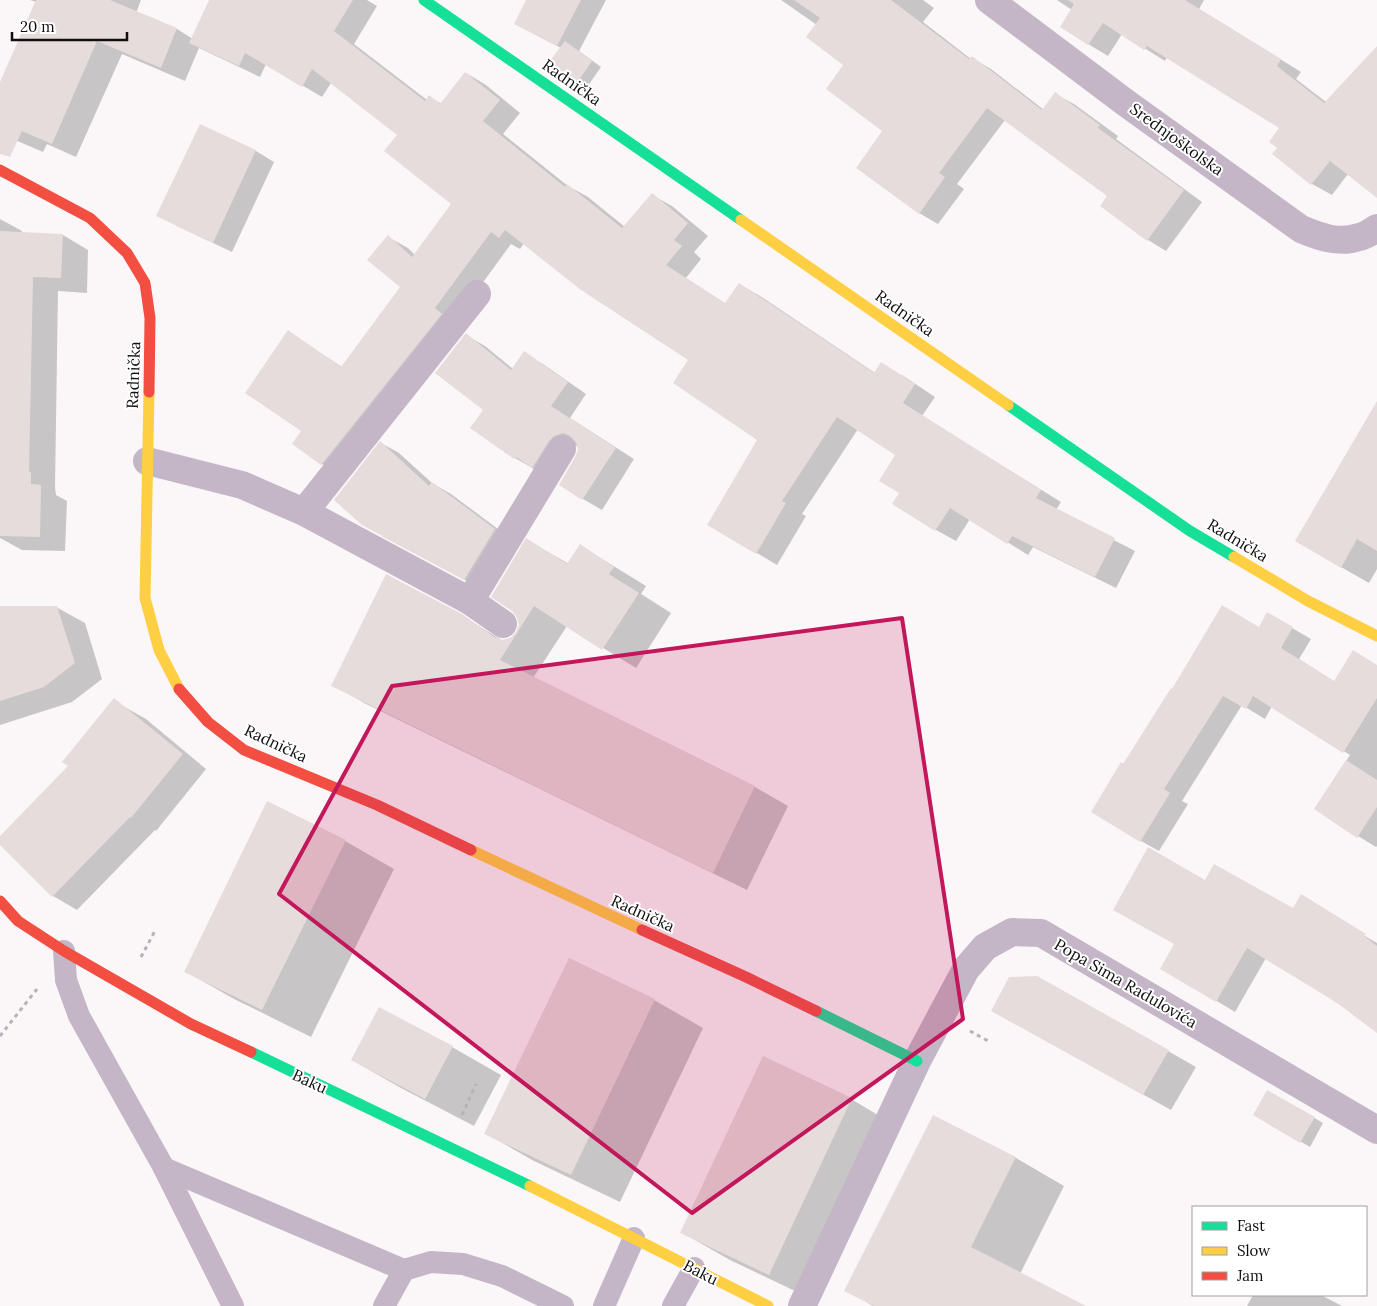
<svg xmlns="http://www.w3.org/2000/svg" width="1377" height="1306" font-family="Lora,serif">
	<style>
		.shadow { fill: #0003 }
		.building { fill: #e7dcdc }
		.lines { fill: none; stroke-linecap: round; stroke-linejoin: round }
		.path { stroke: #b9b0b9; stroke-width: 3; stroke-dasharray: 4 4; stroke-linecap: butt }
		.lane { stroke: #c4b6c6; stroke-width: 22 }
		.street { stroke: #c4b6c6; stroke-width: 28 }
		.fast { stroke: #16e098; stroke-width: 11 }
		.slow { stroke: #ffcf43; stroke-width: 11 }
		.jam { stroke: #f24e42; stroke-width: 11 }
		.marked { fill: #c2185b; fill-opacity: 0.2; stroke: #c2185b; stroke-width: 4; stroke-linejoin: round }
		.labels { text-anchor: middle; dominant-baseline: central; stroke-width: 4; stroke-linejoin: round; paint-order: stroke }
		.street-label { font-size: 16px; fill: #110e0f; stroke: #fff }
	</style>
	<rect width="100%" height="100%" fill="#fbf7f9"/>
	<!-- shadow -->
	<g class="shadow">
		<path d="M 30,0 L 141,0 L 136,13 L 177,29 L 193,39 L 211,0 L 367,0 L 377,6 L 354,44 L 427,100 L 429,97 L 442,104 L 466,73 L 486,85 L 520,113 L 503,134 L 568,186 L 588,197 L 625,227 L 652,195 L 672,206 L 708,236 L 694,252 L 701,259 L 686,278 L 726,304 L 739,284 L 760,296 L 875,373 L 902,375 L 935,397 L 922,416 L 1061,502 L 1056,510 L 1135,551 L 1116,588 L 1033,547 L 1028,555 L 970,519 L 956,541 L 936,530 L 901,492 L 897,454 L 858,429 L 802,514 L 806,516 L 777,565 L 757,553 L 709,525 L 759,439 L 690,360 L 524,243 L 520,249 L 511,244 L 342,476 L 322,464 L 294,444 L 303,431 L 288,332 L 342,367 L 401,287 L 388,237 L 408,248 L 415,255 L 453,204 L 399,135 L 331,83 L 322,97 L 266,64 L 260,77 L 199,48 L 185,81 L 122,54 L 76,157 L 47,144 L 43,152 L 8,137 L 0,132 L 0,85 L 36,2 Z"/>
		<path d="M 528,0 L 606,0 L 579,51 L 601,67 L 585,90 L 576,85 L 561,48 L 534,34 Z"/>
		<path d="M 781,0 L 923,0 L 934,8 L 923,22 L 971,59 L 972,58 L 991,69 L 1044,110 L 1055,94 L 1074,104 L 1118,136 L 1116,139 L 1202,202 L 1166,251 L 1148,240 L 1109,196 L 1005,120 L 957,184 L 964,189 L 938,224 L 919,213 L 884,131 L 845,65 L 817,25 Z"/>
		<path d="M 1057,0 L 1204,0 L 1199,9 L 1301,72 L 1296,79 L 1326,102 L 1377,48 L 1377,195 L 1348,174 L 1332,195 L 1312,184 L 1274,154 L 1279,148 L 1281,128 L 1167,57 L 1165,61 L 1122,34 L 1108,56 L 1088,44 L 1072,10 Z"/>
		<path d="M 201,125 L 256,151 L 274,162 L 232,252 L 177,226 L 158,215 Z"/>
		<path d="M 0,219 L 22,231 L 21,233 L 63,235 L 88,250 L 87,293 L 58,291 L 55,487 L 56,495 L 67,501 L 65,551 L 22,550 L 0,538 Z"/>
		<path d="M 466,335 L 485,346 L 513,369 L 524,353 L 543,364 L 586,394 L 570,418 L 634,459 L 602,510 L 583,499 L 578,445 L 534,469 L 515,458 L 485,410 Z"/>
		<path d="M 1377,404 L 1377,569 L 1369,583 L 1341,567 Z"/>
		<path d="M 381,443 L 399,453 L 432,483 L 451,494 L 514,541 L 484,590 L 382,536 Z"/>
		<path d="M 527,540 L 569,564 L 581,546 L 646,586 L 641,594 L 671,613 L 636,668 L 567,626 L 533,678 L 755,787 L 788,806 L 747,890 L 366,704 L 333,685 L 461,615 L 503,641 L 511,639 L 517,633 L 520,625 Z"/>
		<path d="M 56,607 L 85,623 L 102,679 L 72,702 L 0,725 L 0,608 Z"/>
		<path d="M 1268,614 L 1311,639 L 1299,659 L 1335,682 L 1377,666 L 1377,846 L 1376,847 L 1358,836 L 1316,809 L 1350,755 L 1272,706 L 1265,719 L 1242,705 L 1182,801 L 1188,804 L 1159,851 L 1141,841 L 1124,766 L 1260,629 Z"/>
		<path d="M 121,705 L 146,719 L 206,769 L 156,831 L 155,830 L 77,910 L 53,896 L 0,843 L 0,838 L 70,766 Z"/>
		<path d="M 345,841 L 394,869 L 311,1037 L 234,999 L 185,971 Z"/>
		<path d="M 1206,882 L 1266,958 L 1235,1012 L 1162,968 Z"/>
		<path d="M 1356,931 L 1377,943 L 1377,1032 Z"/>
		<path d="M 654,1000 L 703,1028 L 620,1202 L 534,1161 L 485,1133 Z"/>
		<path d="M 1020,1026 L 1168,1051 L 1196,1067 L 1171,1110 Z"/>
		<path d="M 452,1047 L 501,1075 L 474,1126 L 401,1088 L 352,1060 Z"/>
		<path d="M 1268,1091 L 1323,1123 L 1310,1147 L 1254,1114 Z"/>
		<path d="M 851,1099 L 900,1128 L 818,1302 L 730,1260 L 681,1232 Z"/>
		<path d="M 934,1117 L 1016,1158 L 1064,1186 L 1020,1274 L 1083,1306 L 873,1306 L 846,1290 Z"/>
		<path d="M 1253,1295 L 1321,1295 L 1342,1306 L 1247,1306 Z"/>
	</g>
	<!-- building -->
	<g class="building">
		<path d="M 36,0 L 110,0 L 177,28 L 161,68 L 97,41 L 52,144 L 22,131 L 10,157 L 0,154 L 0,82 Z"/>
		<path d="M 209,0 L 353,0 L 334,31 L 425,101 L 429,95 L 440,104 L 465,72 L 500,100 L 483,121 L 565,187 L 567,184 L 622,228 L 652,193 L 688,223 L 674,240 L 682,246 L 666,265 L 725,303 L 739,283 L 874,373 L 881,362 L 915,384 L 903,403 L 1041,490 L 1036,498 L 1115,538 L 1095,577 L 1012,536 L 1007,544 L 950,508 L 935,531 L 892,504 L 899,493 L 879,481 L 895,455 L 837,417 L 782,501 L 786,503 L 756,554 L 707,525 L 757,440 L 673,383 L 688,360 L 581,290 L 505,230 L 499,238 L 491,232 L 435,308 L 442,314 L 321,465 L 292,444 L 301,431 L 245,393 L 288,330 L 341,367 L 400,287 L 367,260 L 388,235 L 412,257 L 451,204 L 384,151 L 397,135 L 312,69 L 302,87 L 245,53 L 239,66 L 189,43 Z"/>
		<path d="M 526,0 L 581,0 L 557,46 L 514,24 Z"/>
		<path d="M 794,0 L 891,0 L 969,59 L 972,56 L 1042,110 L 1055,92 L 1100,125 L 1098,128 L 1184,190 L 1147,241 L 1100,206 L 1107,196 L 987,108 L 939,173 L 945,177 L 919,214 L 856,168 L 882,131 L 826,89 L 843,65 L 806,37 L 820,18 Z"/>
		<path d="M 1068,0 L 1185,0 L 1281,59 L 1277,66 L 1324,103 L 1377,46 L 1377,198 L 1330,161 L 1311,185 L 1272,154 L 1277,148 L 1269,142 L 1279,128 L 1147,46 L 1144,50 L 1103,23 L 1088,45 L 1060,27 L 1074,4 Z"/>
		<path d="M 565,41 L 592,61 L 575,86 L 546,66 Z"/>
		<path d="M 200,124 L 256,150 L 213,243 L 156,216 Z"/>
		<path d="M 0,231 L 63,234 L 61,278 L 33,277 L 29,472 L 31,472 L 31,484 L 41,485 L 40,537 L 0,536 Z"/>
		<path d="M 466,333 L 511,370 L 524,351 L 568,382 L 551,406 L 616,448 L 582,500 L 559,485 L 575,457 L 578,450 L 576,442 L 570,436 L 563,433 L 554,436 L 549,441 L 532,468 L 516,457 L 514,459 L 470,428 L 483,410 L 435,373 Z"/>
		<path d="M 1377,401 L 1377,551 L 1357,539 L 1341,568 L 1295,541 Z"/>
		<path d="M 380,441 L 429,486 L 432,482 L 495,529 L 464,580 L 362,525 L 334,500 Z"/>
		<path d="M 526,538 L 567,564 L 580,544 L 614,567 L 609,574 L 639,593 L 602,650 L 534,606 L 500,660 L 755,786 L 713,873 L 331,686 L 386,574 L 462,614 L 494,637 L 502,640 L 510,638 L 516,632 L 519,625 L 517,618 L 512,611 L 491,597 Z"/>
		<path d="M 1222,605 L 1259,627 L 1267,612 L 1293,627 L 1281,648 L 1334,681 L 1353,650 L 1377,665 L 1377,698 L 1343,753 L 1253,696 L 1246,709 L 1223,696 L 1164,789 L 1170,793 L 1140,842 L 1091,812 L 1121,762 L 1123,764 L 1171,688 L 1172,689 Z"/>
		<path d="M 0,606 L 57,606 L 75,663 L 44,687 L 0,701 Z"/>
		<path d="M 114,698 L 183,754 L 131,818 L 130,817 L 52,897 L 0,845 L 0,836 L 68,766 L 62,762 Z"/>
		<path d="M 1346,760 L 1377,780 L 1377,807 L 1357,838 L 1314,809 Z"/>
		<path d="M 267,801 L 346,840 L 262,1010 L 184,972 Z"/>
		<path d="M 1148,847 L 1205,880 L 1214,864 L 1293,908 L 1301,894 L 1366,934 L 1364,936 L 1377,946 L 1377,1033 L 1337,1003 L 1247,948 L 1216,1002 L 1160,969 L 1174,944 L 1113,910 Z"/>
		<path d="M 569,958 L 655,999 L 571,1175 L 484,1134 Z"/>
		<path d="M 1037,976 L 1169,1050 L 1143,1095 L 991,1011 L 1009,977 Z"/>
		<path d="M 379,1007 L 453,1046 L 425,1099 L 351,1060 Z"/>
		<path d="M 763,1056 L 852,1098 L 769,1275 L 680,1233 Z"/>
		<path d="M 1267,1090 L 1315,1117 L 1300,1143 L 1253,1115 Z"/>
		<path d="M 933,1115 L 1016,1157 L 971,1247 L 1086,1306 L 874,1306 L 844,1291 Z"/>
	</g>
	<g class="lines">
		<!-- path -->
		<g class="path">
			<path d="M 141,957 L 156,929"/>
			<path d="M 970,1031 L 990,1042"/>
			<path d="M 0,1036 L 37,989"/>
			<path d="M 462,1115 L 476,1084"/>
		</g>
		<!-- lane -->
		<g class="lane">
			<path d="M 64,951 L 66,980 L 79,1016 L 164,1168 L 233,1306"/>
			<path d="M 164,1168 L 404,1270"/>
			<path d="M 384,1306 L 404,1270 L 431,1262 L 463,1264 L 502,1276 L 563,1306"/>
			<path d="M 604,1306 L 634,1238"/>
			<path d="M 673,1306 L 694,1268"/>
		</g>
		<!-- street -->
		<g class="street">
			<path d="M 989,0 L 1126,103 L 1301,229 C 1320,237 1339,244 1359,237 C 1365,236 1372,231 1377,228"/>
			<path d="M 147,461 L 242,485 L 304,512 L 470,601 L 503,624"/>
			<path d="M 304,512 L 477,294"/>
			<path d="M 470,601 L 562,449"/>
			<path d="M 802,1306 L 917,1061 L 966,969 L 985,947 L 1012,932 L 1041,933 L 1377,1130"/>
		</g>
		<!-- fast -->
		<g class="fast">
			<path d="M 424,0 L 741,220"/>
			<path d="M 1008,405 L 1190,531 L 1234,557"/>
			<path d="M 816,1011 L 917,1061"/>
			<path d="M 251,1052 L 530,1186"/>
		</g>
		<!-- slow -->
		<g class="slow">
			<path d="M 741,220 L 1008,405"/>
			<path d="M 149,392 L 145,598 L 159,650 L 179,689"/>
			<path d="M 1234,557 L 1308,601 L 1377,636"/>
			<path d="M 471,850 L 642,930"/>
			<path d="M 530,1186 L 768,1306"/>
		</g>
		<!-- jam -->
		<g class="jam">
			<path d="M 0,170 L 90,218 L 127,253 L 145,283 L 150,318 L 149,392"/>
			<path d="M 179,689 L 208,722 L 244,750 L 377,805 L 471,850"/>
			<path d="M 0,901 L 18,921 L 64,951 L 191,1024 L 251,1052"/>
			<path d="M 642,930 L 746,977 L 816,1011"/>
		</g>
	</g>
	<!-- marked area -->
	<path class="marked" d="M 902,618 L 963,1019 L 692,1213 L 279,894 L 392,686 Z"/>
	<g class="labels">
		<!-- street labels -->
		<g class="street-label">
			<text transform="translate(572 82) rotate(35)">Radnička</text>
			<text transform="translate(1177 139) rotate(36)">Srednjoškolska</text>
			<text transform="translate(905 313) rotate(35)">Radnička</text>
			<text transform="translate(133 375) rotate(-88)">Radnička</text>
			<text transform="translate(1238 540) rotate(31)">Radnička</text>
			<text transform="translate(276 743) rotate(25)">Radnička</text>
			<text transform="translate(643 913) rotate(24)">Radnička</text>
			<text transform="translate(1126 983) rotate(30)">Popa Sima Radulovića</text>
			<text transform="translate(310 1081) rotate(25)">Baku</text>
			<text transform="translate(701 1272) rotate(27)">Baku</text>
		</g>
	</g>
	<!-- legend -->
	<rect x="1192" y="1206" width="175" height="90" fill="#ffffff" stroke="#a09f9f"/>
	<rect x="1202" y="1222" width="25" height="8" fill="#16e098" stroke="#a09f9f"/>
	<text x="1237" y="1231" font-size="15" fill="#110e0f">Fast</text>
	<rect x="1202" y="1247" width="25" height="8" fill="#ffcf43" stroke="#a09f9f"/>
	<text x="1237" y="1256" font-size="15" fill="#110e0f">Slow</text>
	<rect x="1202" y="1272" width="25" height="8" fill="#f24e42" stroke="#a09f9f"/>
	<text x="1237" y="1281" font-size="15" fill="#110e0f">Jam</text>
	<!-- scale -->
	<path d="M12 32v8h115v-8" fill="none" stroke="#110e0f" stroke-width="2.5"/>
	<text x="20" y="32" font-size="15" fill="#110e0f" stroke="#ffffff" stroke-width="4" paint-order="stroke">20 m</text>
</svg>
